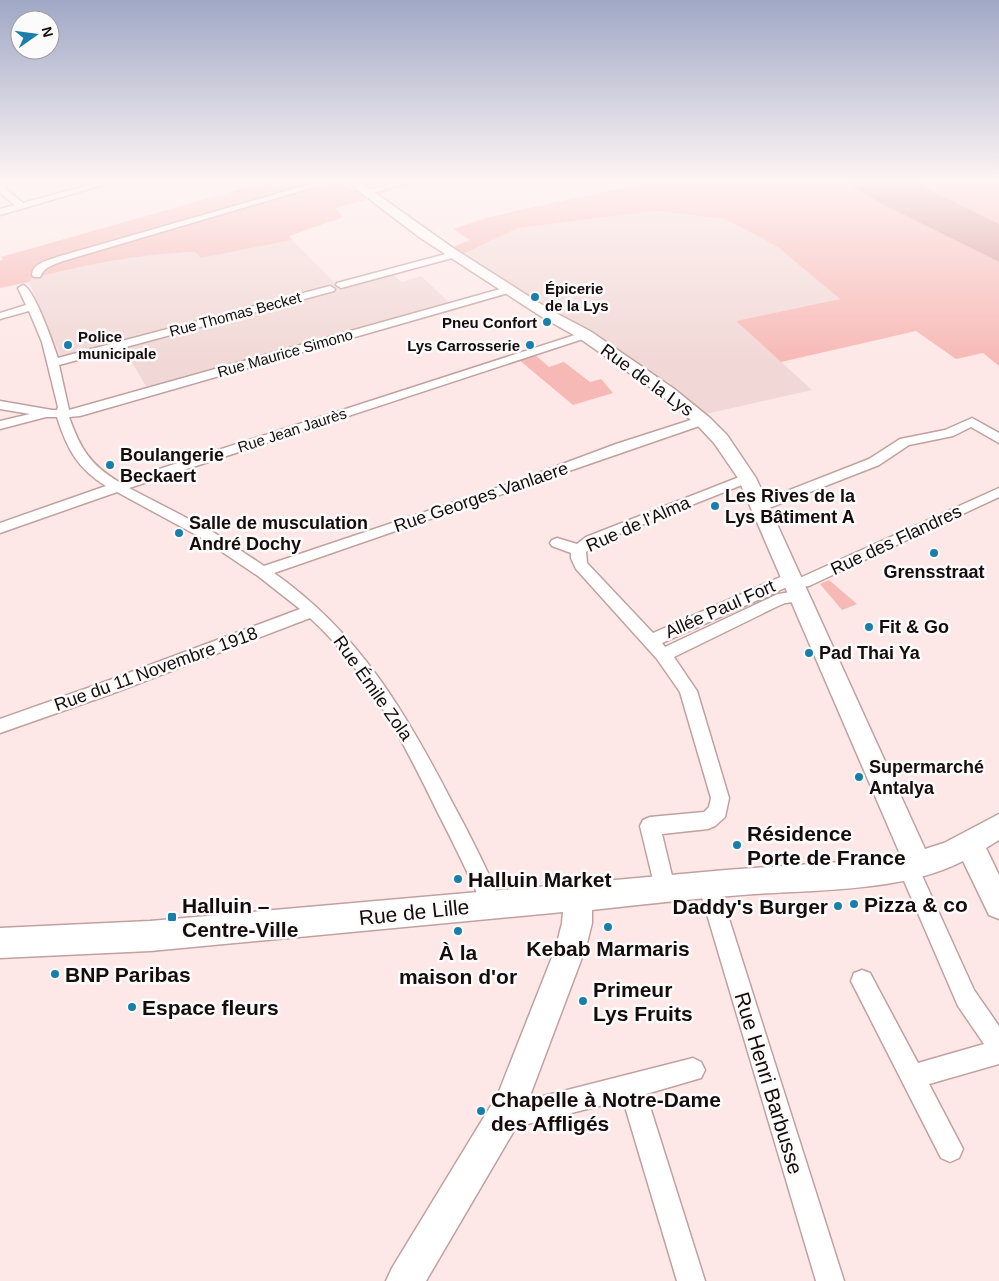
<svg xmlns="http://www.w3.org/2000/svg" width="999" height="1281" font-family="Helvetica,sans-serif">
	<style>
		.built { fill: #f1d8d6 }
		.green { fill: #f7b9b6 }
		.water { fill: #d59794 }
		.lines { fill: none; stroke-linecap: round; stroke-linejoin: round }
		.street-casing { stroke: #c1a19f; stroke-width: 3 }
		.secondary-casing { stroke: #c1a19f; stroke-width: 3 }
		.street { fill: #fff; fill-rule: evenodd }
		.secondary { fill: #fff; fill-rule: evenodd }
		.poi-dot { fill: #197faa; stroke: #fbfbfb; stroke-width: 2 }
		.labels { text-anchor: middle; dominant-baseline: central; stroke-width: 5; stroke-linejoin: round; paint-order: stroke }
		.far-poi-label { font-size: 15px; font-weight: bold; fill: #170c0c; stroke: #fbfbfb; text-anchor: start }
		.far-street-label { font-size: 15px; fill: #170c0c; stroke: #fbfbfb }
		.street-label { font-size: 18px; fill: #170c0c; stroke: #fbfbfb }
		.poi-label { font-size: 18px; font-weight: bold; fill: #170c0c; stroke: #fbfbfb; text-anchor: start }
		.near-poi-label { font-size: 21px; font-weight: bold; fill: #170c0c; stroke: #fbfbfb; text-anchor: start }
		.near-street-label { font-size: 21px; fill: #170c0c; stroke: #fbfbfb }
	</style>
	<rect width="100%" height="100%" fill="#fde8e7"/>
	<!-- built -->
	<g class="built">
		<path d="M 656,211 L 725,219 L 778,247 L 841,299 L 736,321 L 812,390 L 706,414 L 671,384 L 461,255 L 518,228 Z"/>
		<path d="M 292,240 L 332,280 L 344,287 L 392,274 L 402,282 L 421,276 L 451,304 L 148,390 L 123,347 L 70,356 L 60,355 L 29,282 L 31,279 L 90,263 L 165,253 L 195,252 L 201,258 Z"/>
	</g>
	<!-- green -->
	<g class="green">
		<path d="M 266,182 L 304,182 L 313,188 L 339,182 L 353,191 L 395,182 L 424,182 L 388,190 L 380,195 L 364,198 L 366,200 L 335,208 L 343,217 L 289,236 L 292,240 L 201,258 L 195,252 C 138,254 86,264 31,279 L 29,282 L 0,288 L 0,261 L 3,259 L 1,257 Z"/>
		<path d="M 650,182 L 844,182 L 888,207 L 999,262 L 999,366 L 983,353 L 956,359 L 916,331 L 781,362 L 736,321 L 840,299 L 778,247 L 725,219 L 656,211 L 518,228 L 461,255 L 453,247 L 470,240 L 453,229 L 489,217 Z"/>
		<path d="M 914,182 L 999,182 L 999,224 Z"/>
		<path d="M 534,354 L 549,367 L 564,362 L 590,382 L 601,379 L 613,393 L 573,405 L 518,359 Z"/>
		<path d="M 829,580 L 857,604 L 842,610 L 820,584 Z"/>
	</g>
	<!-- water -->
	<path class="water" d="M 844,182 L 914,182 L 999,224 L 999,262 L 888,207 Z"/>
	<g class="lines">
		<defs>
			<g id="street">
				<path d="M 0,182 L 7,182 L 6,189 L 23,203 L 100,182 L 113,182 L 0,215 L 0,209 L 15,205 L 0,193 Z"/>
				<path d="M 318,182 L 331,182 L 63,261 C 53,265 44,267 40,277 L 34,277 L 32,275 C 33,263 47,261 57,257 Z"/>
				<path d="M 398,182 L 412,182 L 365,195 L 361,192 Z"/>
				<path d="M 453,252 L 458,255 L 456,257 L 341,288 L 336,285 L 337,283 Z"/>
				<path d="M 23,285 C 34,288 54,346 58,358 L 326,287 L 330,286 L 335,289 L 334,291 L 59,365 L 69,410 L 504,288 L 508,287 L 513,290 L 512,292 L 80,416 L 69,417 C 80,448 90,465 119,482 L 581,333 L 589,333 L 590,335 L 589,337 L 129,488 L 210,530 L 264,566 L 517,481 L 616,444 L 697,418 L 705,418 L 707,421 L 705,424 L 274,573 C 359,633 405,711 452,802 C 470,835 487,869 502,904 L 499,911 L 492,914 L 485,911 C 470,877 454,844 437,811 C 404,743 367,670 310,618 L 111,694 L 0,733 L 0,719 L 99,684 L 300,609 L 258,576 L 200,537 L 117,492 L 0,533 L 0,523 L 106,486 C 78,469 67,449 57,417 L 46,417 L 0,429 L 0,421 L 30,414 L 0,409 L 0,401 L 52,410 L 57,410 L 58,407 L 42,342 L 29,311 L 0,319 L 0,313 L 26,305 L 18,288 Z"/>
				<path d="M 972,418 L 999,433 L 999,443 L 971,427 L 953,436 L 909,445 L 879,465 L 764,510 L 754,510 L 752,507 L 754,504 L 869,459 L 900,439 L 945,430 Z"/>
				<path d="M 747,474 L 754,478 L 752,481 L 596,543 L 586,552 L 587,563 L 653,633 L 785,575 L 790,574 L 797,577 L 802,577 L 999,488 L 999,497 L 809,586 L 792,588 L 787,587 L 662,643 L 665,647 L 778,594 L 798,591 L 803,593 L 806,597 L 803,601 L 785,603 L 776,607 L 674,657 L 697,691 L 729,798 L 725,817 L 715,826 L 708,829 L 662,834 L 675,888 L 672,895 L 665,898 L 658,895 L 655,888 L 640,826 L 643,820 L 650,817 L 704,812 L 709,807 L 711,798 L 680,692 L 657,659 L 576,569 L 571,558 L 571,553 L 552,546 L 550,543 L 552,540 L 557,538 L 577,544 L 586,537 Z"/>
				<path d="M 908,858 L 915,860 L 974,990 L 999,1026 L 999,1064 L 929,1084 L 963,1149 L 959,1158 L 950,1162 L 941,1158 L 851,981 L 854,973 L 862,970 L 870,973 L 918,1063 L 984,1044 L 958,1006 L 898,867 L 901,860 Z"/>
				<path d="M 708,874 L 715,877 L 718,884 L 844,1281 L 816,1281 L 698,884 L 701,877 Z"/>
				<path d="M 693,1058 L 701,1062 L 705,1070 L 701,1078 L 646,1094 L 705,1281 L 677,1281 L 623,1100 L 504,1130 L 495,1127 L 492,1118 L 495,1109 L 504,1106 Z"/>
			</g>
			<path id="secondary" d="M 347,182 L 360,182 L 453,248 L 552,311 L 590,331 L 673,388 L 710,418 L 727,435 L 756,478 L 925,849 L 944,843 L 999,814 L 999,840 L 986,848 L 999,875 L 999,919 L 989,915 L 963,861 C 906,891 819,890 755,894 C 700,898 646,904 592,910 L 592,923 L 586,947 L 522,1117 L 426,1281 L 386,1281 L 392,1268 L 498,1094 L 556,947 L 562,923 L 563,912 L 150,951 L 0,958 L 0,928 L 150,921 L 571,884 L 578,881 L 582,883 L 726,870 L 868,860 L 900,854 L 738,478 L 714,443 L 698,426 L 661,395 L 579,338 L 542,317 L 419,237 Z"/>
		</defs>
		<!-- street casing -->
		<use href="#street" class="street-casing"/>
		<!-- secondary casing -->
		<use href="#secondary" class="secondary-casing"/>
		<!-- street -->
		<use href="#street" class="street"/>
		<!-- secondary -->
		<use href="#secondary" class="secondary"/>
	</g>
	<!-- sky -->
	<linearGradient id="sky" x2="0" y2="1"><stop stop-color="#a0a8c6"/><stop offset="0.5" stop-color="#fef5f4"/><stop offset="1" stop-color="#fef5f4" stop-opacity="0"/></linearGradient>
	<rect width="999" height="361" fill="url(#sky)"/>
	<!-- markers -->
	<g class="poi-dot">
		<circle cx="535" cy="297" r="5"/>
		<circle cx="547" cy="322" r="5"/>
		<circle cx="68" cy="345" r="5"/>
		<circle cx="530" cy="345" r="5"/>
		<circle cx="110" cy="465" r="5"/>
		<circle cx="715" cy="506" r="5"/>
		<circle cx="179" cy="533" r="5"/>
		<circle cx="934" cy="553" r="5"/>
		<circle cx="869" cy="627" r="5"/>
		<circle cx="809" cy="653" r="5"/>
		<circle cx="859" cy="777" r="5"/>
		<circle cx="737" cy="845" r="5"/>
		<circle cx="458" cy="879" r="5"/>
		<circle cx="854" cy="904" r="5"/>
		<circle cx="838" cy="906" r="5"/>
		<rect x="167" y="912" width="10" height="10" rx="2.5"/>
		<circle cx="608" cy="927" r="5"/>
		<circle cx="458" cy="931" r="5"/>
		<circle cx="55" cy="974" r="5"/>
		<circle cx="583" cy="1001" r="5"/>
		<circle cx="132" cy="1007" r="5"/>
		<circle cx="481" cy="1111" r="5"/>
	</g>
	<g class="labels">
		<!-- far-poi labels -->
		<g class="far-poi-label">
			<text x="545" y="288">Épicerie<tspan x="545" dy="17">de la Lys</tspan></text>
			<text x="537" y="322" text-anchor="end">Pneu Confort</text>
			<text x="78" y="336">Police<tspan x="78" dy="17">municipale</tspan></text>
			<text x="520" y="345" text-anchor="end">Lys Carrosserie</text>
		</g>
		<!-- far-street labels -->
		<g class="far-street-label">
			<text transform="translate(235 314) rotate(-15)">Rue Thomas Becket</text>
			<text transform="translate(285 353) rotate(-16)">Rue Maurice Simono</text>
			<text transform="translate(292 430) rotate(-18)">Rue Jean Jaurès</text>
		</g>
		<!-- street labels -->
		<g class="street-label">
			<text transform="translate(647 380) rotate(36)">Rue de la Lys</text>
			<text transform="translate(481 497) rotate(-19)">Rue Georges Vanlaere</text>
			<text transform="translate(638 524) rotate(-24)">Rue de l'Alma</text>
			<text transform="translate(896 540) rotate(-25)">Rue des Flandres</text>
			<text transform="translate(720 609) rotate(-24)">Allée Paul Fort</text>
			<text transform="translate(156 669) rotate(-20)">Rue du 11 Novembre 1918</text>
			<text transform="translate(373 688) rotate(55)">Rue Émile Zola</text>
		</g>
		<!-- poi labels -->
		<g class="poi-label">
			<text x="120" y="455">Boulangerie<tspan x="120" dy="21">Beckaert</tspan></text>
			<text x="725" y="496">Les Rives de la<tspan x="725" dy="21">Lys Bâtiment A</tspan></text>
			<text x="189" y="523">Salle de musculation<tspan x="189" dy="21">André Dochy</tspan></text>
			<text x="934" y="572" text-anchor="middle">Grensstraat</text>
			<text x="879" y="627">Fit &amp; Go</text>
			<text x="819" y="653">Pad Thai Ya</text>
			<text x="869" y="767">Supermarché<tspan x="869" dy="21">Antalya</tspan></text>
		</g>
		<!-- near-poi labels -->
		<g class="near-poi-label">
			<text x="747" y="833">Résidence<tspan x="747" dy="24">Porte de France</tspan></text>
			<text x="468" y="879">Halluin Market</text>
			<text x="864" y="904">Pizza &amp; co</text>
			<text x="182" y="905">Halluin –<tspan x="182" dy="24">Centre-Ville</tspan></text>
			<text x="828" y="906" text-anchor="end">Daddy's Burger</text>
			<text x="608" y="948" text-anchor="middle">Kebab Marmaris</text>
			<text x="458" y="952" text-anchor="middle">À la<tspan x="458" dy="24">maison d'or</tspan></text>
			<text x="65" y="974">BNP Paribas</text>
			<text x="593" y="989">Primeur<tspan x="593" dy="24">Lys Fruits</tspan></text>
			<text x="142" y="1007">Espace fleurs</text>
			<text x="491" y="1099">Chapelle à Notre-Dame<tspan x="491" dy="24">des Affligés</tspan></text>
		</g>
		<!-- near-street labels -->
		<g class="near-street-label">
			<text transform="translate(414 912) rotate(-6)">Rue de Lille</text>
			<text transform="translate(769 1083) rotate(73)">Rue Henri Barbusse</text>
		</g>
	</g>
	<!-- north arrow -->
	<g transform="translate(35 35) rotate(76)"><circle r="24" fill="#fbfbfb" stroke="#a09b9b"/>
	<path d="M0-4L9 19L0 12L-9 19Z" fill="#197faa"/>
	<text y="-8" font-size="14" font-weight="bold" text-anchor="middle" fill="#170c0c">N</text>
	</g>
</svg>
